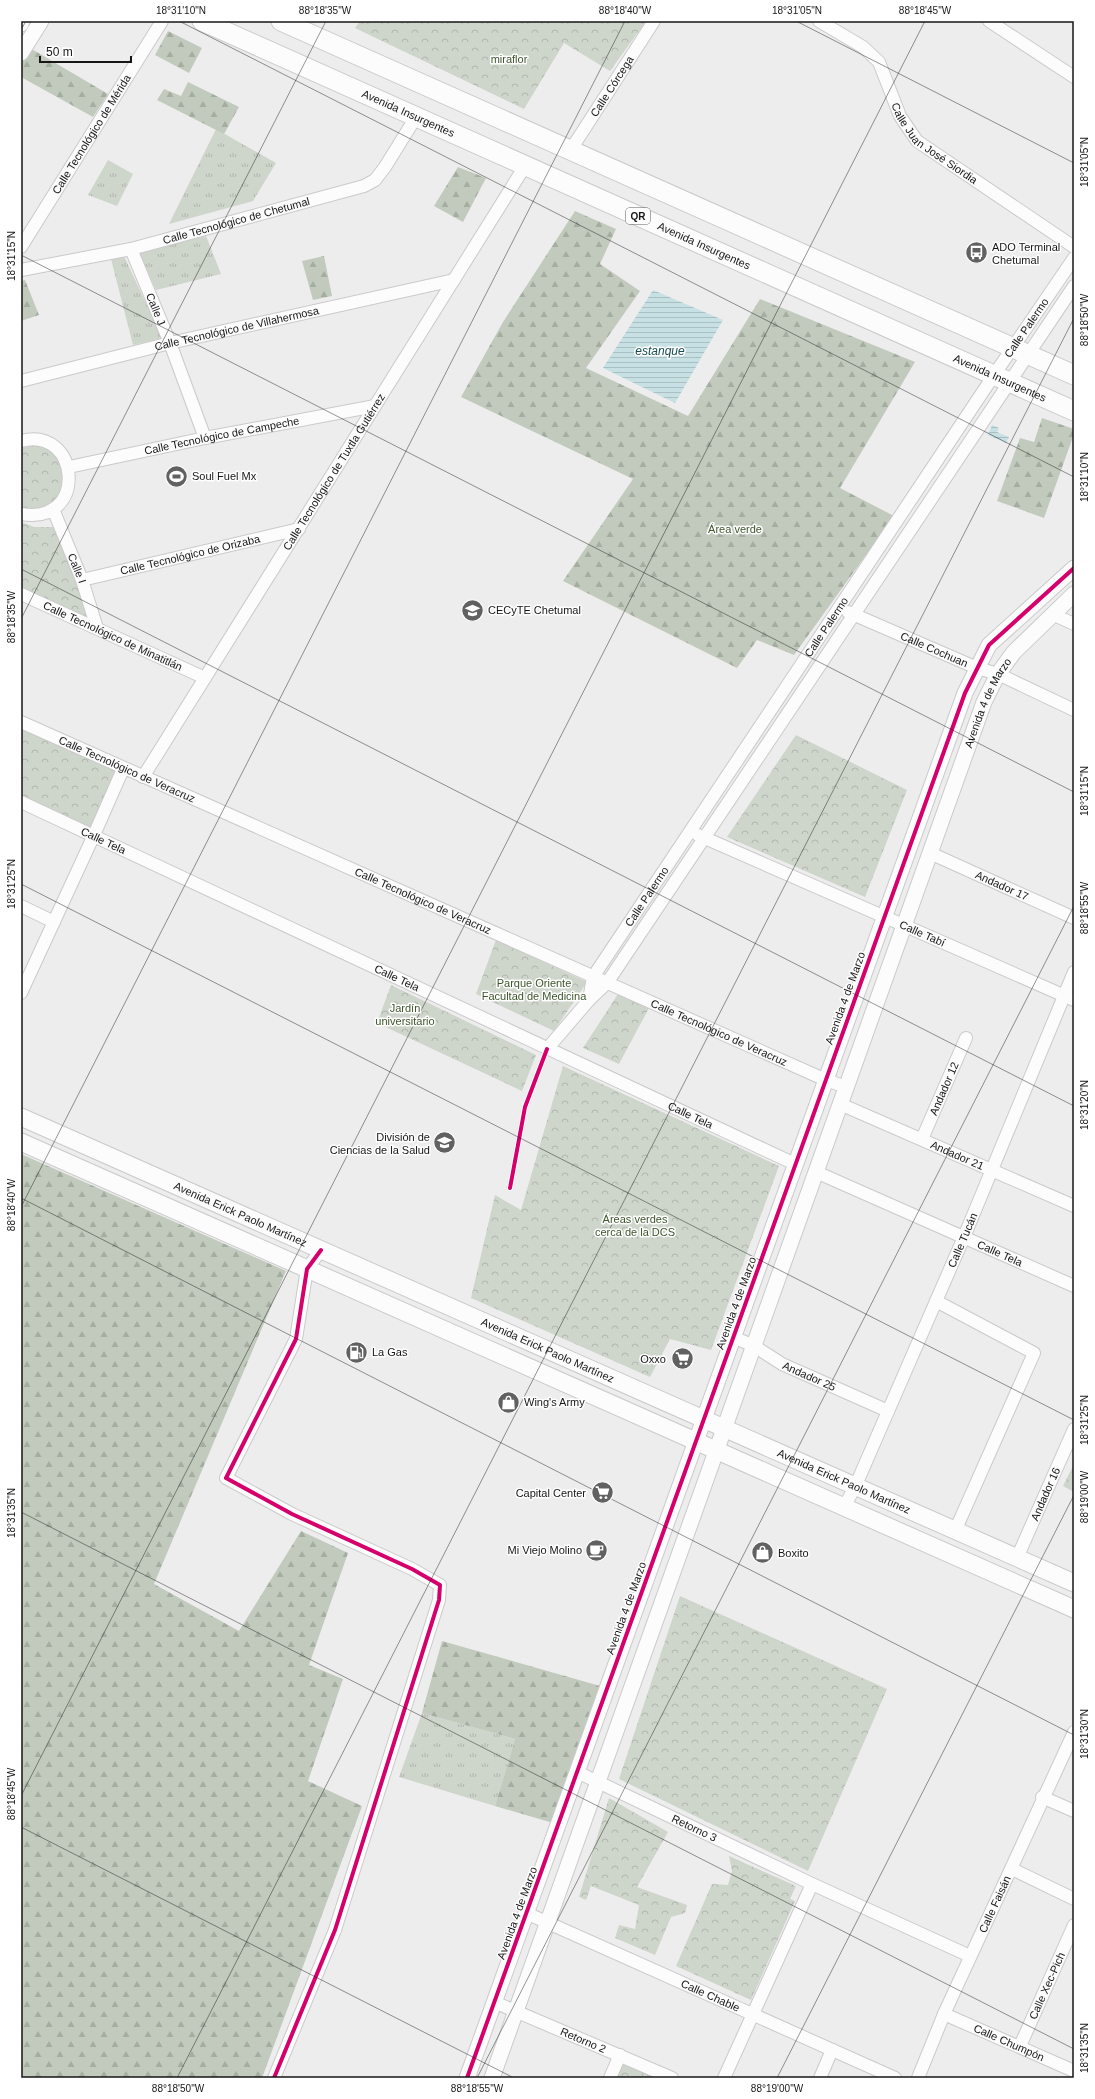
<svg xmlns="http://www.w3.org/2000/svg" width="1095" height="2099" font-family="Arial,sans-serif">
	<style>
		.grass { fill: url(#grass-tufts) }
		.forest { fill: url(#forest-firs) }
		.park { fill: url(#park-crowns) }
		.water { fill: url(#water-rules) }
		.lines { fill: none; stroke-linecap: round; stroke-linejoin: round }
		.minor-casing { stroke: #cacacb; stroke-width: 14 }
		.tertiary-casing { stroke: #cacacb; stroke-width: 17 }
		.secondary-casing { stroke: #cacacb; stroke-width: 19 }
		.primary-casing { stroke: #cacacb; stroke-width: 21 }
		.minor { stroke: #fcfcfc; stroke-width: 12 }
		.tertiary { stroke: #fcfcfc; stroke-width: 15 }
		.secondary { stroke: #fcfcfc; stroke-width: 17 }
		.primary { stroke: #fcfcfc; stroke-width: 19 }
		.cycleway-casing { stroke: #fff; stroke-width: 6 }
		.cycleway { stroke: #d6006c; stroke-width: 4 }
		.ticks { fill: none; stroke: #161617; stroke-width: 1; stroke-opacity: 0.45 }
		.labels { text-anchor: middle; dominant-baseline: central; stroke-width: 3; stroke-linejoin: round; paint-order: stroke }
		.shield { fill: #fff; stroke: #5c5c5d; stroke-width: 1 }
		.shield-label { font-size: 10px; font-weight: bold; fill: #161617 }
		.park-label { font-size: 11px; fill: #3c542b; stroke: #fff }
		.street-label { font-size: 11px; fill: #161617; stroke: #fff }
		.poi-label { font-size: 11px; fill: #161617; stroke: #fff; text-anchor: start }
		.water-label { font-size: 12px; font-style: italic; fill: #164d51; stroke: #fff }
		.neatline { fill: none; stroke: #161617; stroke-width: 1.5 }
		.ticks-label { font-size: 10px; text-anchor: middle; fill: #161617 }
	</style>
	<defs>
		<pattern id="grass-tufts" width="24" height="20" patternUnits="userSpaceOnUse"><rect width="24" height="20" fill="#ced5cb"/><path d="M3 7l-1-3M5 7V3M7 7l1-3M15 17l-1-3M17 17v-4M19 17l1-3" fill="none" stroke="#b0b6ae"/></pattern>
		<pattern id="forest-firs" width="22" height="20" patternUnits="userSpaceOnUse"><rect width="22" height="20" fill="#c1cabc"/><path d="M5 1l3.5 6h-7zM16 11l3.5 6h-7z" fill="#a5ada1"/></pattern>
		<pattern id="park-crowns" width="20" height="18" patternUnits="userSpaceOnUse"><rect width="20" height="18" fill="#ced5cb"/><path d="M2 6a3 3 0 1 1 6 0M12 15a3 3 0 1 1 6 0" fill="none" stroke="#b0b6ae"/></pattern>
		<pattern id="water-rules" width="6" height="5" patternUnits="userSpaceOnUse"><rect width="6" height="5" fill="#c6e0e3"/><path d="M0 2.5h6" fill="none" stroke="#a9bfc2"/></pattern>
	</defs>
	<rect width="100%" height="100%" fill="#ededee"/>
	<!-- grass -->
	<g class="grass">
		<path d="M 216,129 L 276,163 L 253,201 L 169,224 Z"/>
		<path d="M 108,160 L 133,174 L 117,206 L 88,195 Z"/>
		<path d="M 206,236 L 221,274 L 156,290 L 139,252 Z"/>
		<path d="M 124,256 L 162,338 L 133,345 L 111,259 Z"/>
		<path d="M 422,1713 L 515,1739 L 495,1806 L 399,1777 Z"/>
	</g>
	<!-- forest -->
	<g class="forest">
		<path d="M 168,31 L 202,48 L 189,73 L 155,55 Z"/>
		<path d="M 30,48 L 108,94 L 93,117 L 21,77 L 21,64 Z"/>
		<path d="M 188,82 L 239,107 L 224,134 L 157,100 L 164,89 L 181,96 Z"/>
		<path d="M 458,167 L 486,178 L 463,222 L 434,206 Z"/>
		<path d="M 575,211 L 616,229 L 600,264 L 640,291 L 586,368 L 688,416 L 760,299 L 915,362 L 840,488 L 894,516 L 794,655 L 757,640 L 737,668 L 563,581 L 633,479 L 461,397 L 503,322 Z"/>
		<path d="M 324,256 L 332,296 L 313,300 L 302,261 Z"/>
		<path d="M 25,280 L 39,315 L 21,321 L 21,281 Z"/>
		<path d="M 1042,418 L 1074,429 L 1074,434 L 1044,518 L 997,501 L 1020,438 L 1034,442 Z"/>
		<path d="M 21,1154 L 286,1271 L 154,1584 L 239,1631 L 301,1531 L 348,1553 L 309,1665 L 343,1679 L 308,1781 L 362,1806 L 262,2078 L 21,2078 Z"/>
		<path d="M 442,1641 L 600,1686 L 553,1823 L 495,1806 L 515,1739 L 422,1713 Z"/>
	</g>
	<!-- park -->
	<g class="park">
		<path d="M 360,21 L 646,21 L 610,71 L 564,43 L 524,109 L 355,28 Z"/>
		<path d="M 42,445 L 52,450 L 66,467 L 59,500 L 40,511 L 21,509 L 21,446 Z"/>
		<path d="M 21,522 L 34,527 L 53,527 L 57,529 L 91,620 L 21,588 Z"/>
		<path d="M 21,727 L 118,772 L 93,830 L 21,797 Z"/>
		<path d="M 796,735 L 907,790 L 865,897 L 727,837 Z"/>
		<path d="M 496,940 L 587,982 L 554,1031 L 476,994 Z"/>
		<path d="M 391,985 L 536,1055 L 522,1091 L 377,1023 Z"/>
		<path d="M 618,994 L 649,1008 L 619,1064 L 583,1048 Z"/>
		<path d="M 563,1066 L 779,1166 L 711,1350 L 670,1339 L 650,1377 L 471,1298 L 495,1195 L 521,1210 Z"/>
		<path d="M 1074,1464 L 1074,1492 L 1063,1486 Z"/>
		<path d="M 680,1596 L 887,1689 L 808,1871 L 619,1779 Z"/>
		<path d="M 609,1798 L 668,1832 L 637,1887 L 687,1905 L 685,1913 L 671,1917 L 655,1955 L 615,1938 L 619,1925 L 635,1929 L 639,1905 L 591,1886 L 586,1900 L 579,1897 Z"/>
		<path d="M 729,1856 L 796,1886 L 790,1899 L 795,1901 L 751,2000 L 676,1966 L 712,1884 L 728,1885 L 732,1871 Z"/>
		<path d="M 625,2056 L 669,2078 L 614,2078 Z"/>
	</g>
	<!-- water -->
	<g class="water">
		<path d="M 653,290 L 723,320 L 675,403 L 603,368 Z"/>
		<path d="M 992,425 L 999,428 L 997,432 L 1009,437 L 1006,443 L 988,435 Z"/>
	</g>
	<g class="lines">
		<defs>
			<g id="minor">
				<path id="s1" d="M 819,21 L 863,47 L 879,62 L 900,116 L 917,141 L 1074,247"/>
				<path d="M 989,21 L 1074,77"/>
				<path id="s2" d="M 570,151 L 654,21"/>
				<path id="s3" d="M 21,247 L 162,21"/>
				<path id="s4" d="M 131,249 L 170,343 L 205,438"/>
				<path id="s5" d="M 21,270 L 131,249 L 364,186 L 375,180 L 385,167 L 416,117"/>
				<path id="s6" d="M 21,381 L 170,343 L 454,280"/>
				<path d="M 21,441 C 80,425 89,526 21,514"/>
				<path id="s7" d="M 69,467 L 205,438 L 375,406"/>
				<path id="s8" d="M 53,509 L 82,580 L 97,628"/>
				<path id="s9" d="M 82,580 L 299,529"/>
				<path id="s10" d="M 21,594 L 205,678"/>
				<path id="s11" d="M 848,612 L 977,668 L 998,674 L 1074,710"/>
				<path d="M 1052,614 L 1074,624"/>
				<path id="s12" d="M 21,722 L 826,1080 L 846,1087"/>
				<path id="s13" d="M 143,777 L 525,166"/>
				<path id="s14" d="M 21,802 L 795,1164"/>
				<path id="s15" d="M 698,835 L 1074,1000"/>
				<path id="s16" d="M 930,853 L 1074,918"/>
				<path d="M 21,906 L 54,922"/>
				<path d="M 21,993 L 94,835 L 123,769"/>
				<path id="s17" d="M 589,1000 L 593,977 L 994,375 L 1074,258"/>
				<path d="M 547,1049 L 589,1000 L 607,983 L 1074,286"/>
				<path id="s18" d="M 840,1104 L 1074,1206"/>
				<path id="s19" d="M 922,1139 L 966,1038"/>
				<path id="s20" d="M 816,1172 L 1074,1286"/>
				<path d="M 936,1301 L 1034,1353 L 955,1531"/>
				<path id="s21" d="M 733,1337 L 754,1346 L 782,1364 L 888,1411"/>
				<path id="s22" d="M 844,1507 L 855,1487 L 964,1237 L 1074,972"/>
				<path id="s23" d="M 1017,1558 L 1074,1429"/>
				<path id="s24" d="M 577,1772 L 812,1884 L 970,1956"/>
				<path d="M 1042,1797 L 1074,1811"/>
				<path d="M 1012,1869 L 1074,1899"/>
				<path id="s25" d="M 526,1913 L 895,2078"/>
				<path id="s26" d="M 494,2002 L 672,2078"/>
				<path id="s27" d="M 944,2014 L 1074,2071"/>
				<path id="s28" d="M 1020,2046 L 1074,1925"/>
				<path d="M 274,2078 L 335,1930 L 439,1600 L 440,1585 L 412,1569 L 292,1514 L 226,1478 L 296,1339 L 307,1269 L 321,1250"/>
				<path d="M 610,2078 L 620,2055"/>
				<path d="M 724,2078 L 812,1884"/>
				<path d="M 820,2078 L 832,2050"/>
				<path id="s29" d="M 918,2078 L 944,2014 L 1074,1732"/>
			</g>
			<g id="tertiary">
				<path d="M 21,24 L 22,21"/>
				<path d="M 21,53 L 41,21"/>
				<path d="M 467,2078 L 965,693 L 989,645 L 1074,568"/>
				<path id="s30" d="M 492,2078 L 984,702 L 998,674 L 1014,652 L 1074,594"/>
			</g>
			<g id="secondary">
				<path id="s31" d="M 21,1117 L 1074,1583"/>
				<path d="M 21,1142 L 1074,1609"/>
			</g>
			<g id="primary">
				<path id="s32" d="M 202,21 L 1074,411"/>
				<path d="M 281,21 L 1074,375"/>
			</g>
		</defs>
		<!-- minor casing -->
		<use href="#minor" class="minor-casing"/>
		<!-- tertiary casing -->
		<use href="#tertiary" class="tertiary-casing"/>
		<!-- secondary casing -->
		<use href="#secondary" class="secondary-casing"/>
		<!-- primary casing -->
		<use href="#primary" class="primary-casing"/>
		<!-- minor -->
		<use href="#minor" class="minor"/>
		<!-- tertiary -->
		<use href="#tertiary" class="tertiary"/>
		<!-- secondary -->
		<use href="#secondary" class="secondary"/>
		<!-- primary -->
		<use href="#primary" class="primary"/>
		<defs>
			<g id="cycleway">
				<path d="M 510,1188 L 525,1107 L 547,1049"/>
				<path d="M 274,2078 L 335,1930 L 439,1600 L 440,1585 L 412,1569 L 292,1514 L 226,1478 L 296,1339 L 307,1269 L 321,1250"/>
				<path d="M 467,2078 L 965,693 L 989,645 L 1074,568"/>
			</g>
		</defs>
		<!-- cycleway casing -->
		<use href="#cycleway" class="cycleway-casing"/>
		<!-- cycleway -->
		<use href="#cycleway" class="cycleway"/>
	</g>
	<!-- ticks -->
	<path class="ticks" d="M 179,21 L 1074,477M 796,21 L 1074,163M 21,30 L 26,21M 21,255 L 1074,792M 21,569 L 1074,1106M 21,619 L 326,21M 21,884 L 1074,1420M 21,1198 L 1074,1735M 21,1207 L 625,21M 21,1512 L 1074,2049M 21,1796 L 925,21M 21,1827 L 514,2078M 177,2078 L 1074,318M 477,2078 L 1074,906M 777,2078 L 1074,1495"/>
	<!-- icons -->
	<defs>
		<symbol id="bus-disc" viewBox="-11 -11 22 22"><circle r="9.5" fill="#616162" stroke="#fff"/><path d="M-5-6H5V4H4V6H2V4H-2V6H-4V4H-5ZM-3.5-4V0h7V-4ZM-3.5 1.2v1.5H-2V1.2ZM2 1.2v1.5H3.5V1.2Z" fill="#fff"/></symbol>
		<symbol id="stadium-disc" viewBox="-11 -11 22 22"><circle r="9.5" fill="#616162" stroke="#fff"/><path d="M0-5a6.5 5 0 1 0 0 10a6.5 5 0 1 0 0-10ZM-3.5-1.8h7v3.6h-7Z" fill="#fff"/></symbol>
		<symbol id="school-disc" viewBox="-11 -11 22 22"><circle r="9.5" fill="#616162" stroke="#fff"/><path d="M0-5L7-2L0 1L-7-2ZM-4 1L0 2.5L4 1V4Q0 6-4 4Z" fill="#fff"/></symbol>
		<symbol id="university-disc" viewBox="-11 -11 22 22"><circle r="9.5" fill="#616162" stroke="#fff"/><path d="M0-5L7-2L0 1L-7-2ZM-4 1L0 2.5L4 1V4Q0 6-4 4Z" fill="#fff"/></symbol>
		<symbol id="fuel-disc" viewBox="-11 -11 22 22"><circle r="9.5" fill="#616162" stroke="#fff"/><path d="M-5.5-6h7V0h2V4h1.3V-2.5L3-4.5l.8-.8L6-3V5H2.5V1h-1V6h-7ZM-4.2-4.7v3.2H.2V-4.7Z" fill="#fff"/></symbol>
		<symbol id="supermarket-disc" viewBox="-11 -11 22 22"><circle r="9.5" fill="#616162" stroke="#fff"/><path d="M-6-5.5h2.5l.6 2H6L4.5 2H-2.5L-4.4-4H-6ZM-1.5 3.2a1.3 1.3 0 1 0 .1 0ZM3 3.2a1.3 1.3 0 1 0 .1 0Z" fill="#fff"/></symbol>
		<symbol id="shop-disc" viewBox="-11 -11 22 22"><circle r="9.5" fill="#616162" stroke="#fff"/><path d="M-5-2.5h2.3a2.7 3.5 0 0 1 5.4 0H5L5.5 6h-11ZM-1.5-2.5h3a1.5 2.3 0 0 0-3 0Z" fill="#fff"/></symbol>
		<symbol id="cafe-disc" viewBox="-11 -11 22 22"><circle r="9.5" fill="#616162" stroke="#fff"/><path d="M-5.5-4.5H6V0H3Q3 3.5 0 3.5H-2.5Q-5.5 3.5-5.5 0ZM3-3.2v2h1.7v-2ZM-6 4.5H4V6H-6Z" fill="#fff"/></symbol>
	</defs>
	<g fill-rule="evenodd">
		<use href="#bus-disc" x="964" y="240" width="25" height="25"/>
		<use href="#stadium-disc" x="164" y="464" width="25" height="25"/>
		<use href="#school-disc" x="460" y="598" width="25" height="25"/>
		<use href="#university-disc" x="432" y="1130" width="25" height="25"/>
		<use href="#fuel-disc" x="344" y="1340" width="25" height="25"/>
		<use href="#supermarket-disc" x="670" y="1346" width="25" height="25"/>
		<use href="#shop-disc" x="496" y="1390" width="25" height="25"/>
		<use href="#supermarket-disc" x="590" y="1480" width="25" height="25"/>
		<use href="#cafe-disc" x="584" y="1538" width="25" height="25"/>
		<use href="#shop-disc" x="750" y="1540" width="25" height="25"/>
	</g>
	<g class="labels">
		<!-- shield labels -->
		<rect class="shield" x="626" y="208" width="24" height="16" rx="3"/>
		<g class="shield-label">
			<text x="638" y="216">QR</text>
		</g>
		<!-- park labels -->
		<g class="park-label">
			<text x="509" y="59">miraflor</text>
			<text x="735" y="529">Área verde</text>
			<text x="534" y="983">Parque Oriente<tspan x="534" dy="13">Facultad de Medicina</tspan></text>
			<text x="405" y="1008">Jardín<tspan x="405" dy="13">universitario</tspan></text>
			<text x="635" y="1219">Áreas verdes<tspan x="635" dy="13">cerca de la DCS</tspan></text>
		</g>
		<!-- street labels -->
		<g class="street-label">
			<text stroke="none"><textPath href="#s2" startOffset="77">Calle Córcega</textPath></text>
			<text stroke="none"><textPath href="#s32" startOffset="226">Avenida Insurgentes</textPath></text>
			<text stroke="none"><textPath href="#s3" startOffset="133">Calle Tecnológico de Mérida</textPath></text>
			<text stroke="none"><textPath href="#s1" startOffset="175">Calle Juan José Siordia</textPath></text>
			<text stroke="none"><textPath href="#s5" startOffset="221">Calle Tecnológico de Chetumal</textPath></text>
			<text stroke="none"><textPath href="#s32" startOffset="550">Avenida Insurgentes</textPath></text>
			<text stroke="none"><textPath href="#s4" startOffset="65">Calle J</textPath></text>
			<text stroke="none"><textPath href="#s6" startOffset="222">Calle Tecnológico de Villahermosa</textPath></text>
			<text stroke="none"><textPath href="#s17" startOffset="804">Calle Palermo</textPath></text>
			<text stroke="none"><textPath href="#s32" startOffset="874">Avenida Insurgentes</textPath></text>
			<text stroke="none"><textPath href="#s7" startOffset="156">Calle Tecnológico de Campeche</textPath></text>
			<text stroke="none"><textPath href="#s13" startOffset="360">Calle Tecnológico de Tuxtla Gutiérrez</textPath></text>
			<text stroke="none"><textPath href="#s9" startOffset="111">Calle Tecnológico de Orizaba</textPath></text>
			<text stroke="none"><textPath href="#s8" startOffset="64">Calle I</textPath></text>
			<text stroke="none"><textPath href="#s17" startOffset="444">Calle Palermo</textPath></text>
			<text stroke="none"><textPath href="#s10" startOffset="101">Calle Tecnológico de Minatitlán</textPath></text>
			<text stroke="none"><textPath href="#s11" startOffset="94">Calle Cochuan</textPath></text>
			<text stroke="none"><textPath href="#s30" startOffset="1462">Avenida 4 de Marzo</textPath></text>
			<text stroke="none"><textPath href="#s12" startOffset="116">Calle Tecnológico de Veracruz</textPath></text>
			<text stroke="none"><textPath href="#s14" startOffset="91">Calle Tela</textPath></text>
			<text stroke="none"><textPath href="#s16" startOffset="79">Andador 17</textPath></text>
			<text stroke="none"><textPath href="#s17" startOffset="120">Calle Palermo</textPath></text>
			<text stroke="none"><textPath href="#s12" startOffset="440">Calle Tecnológico de Veracruz</textPath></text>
			<text stroke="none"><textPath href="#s15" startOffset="245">Calle Tabí</textPath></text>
			<text stroke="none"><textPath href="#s14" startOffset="415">Calle Tela</textPath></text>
			<text transform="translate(845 998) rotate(-70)">Avenida 4 de Marzo</text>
			<text stroke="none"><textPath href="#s12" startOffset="764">Calle Tecnológico de Veracruz</textPath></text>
			<text stroke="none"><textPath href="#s19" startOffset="55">Andador 12</textPath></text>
			<text stroke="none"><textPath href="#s14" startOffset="739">Calle Tela</textPath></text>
			<text stroke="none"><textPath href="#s18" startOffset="128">Andador 21</textPath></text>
			<text stroke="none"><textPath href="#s31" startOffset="240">Avenida Erick Paolo Martínez</textPath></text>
			<text stroke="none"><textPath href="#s22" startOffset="292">Calle Tucán</textPath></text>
			<text stroke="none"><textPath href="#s20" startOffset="201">Calle Tela</textPath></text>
			<text transform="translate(736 1303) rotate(-70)">Avenida 4 de Marzo</text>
			<text stroke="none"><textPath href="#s31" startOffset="576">Avenida Erick Paolo Martínez</textPath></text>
			<text stroke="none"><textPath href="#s21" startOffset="86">Andador 25</textPath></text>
			<text stroke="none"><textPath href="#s31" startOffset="900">Avenida Erick Paolo Martínez</textPath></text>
			<text stroke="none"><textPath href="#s23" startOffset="70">Andador 16</textPath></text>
			<text transform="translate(626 1608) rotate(-70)">Avenida 4 de Marzo</text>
			<text stroke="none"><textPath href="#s24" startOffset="130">Retorno 3</textPath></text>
			<text stroke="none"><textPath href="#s29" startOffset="190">Calle Faisán</textPath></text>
			<text transform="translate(517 1913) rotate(-70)">Avenida 4 de Marzo</text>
			<text stroke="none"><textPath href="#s28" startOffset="66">Calle Xec-Pich</textPath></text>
			<text stroke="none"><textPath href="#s25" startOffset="202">Calle Chable</textPath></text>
			<text stroke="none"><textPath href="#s26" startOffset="97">Retorno 2</textPath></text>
			<text stroke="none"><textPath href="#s27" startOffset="71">Calle Chumpón</textPath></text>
		</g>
		<!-- poi labels -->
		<g class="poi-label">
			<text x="992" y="247">ADO Terminal<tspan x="992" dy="13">Chetumal</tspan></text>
			<text x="192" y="476">Soul Fuel Mx</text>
			<text x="488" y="610">CECyTE Chetumal</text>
			<text x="430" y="1137" text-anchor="end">División de<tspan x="430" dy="13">Ciencias de la Salud</tspan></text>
			<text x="372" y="1352">La Gas</text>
			<text x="666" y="1359" text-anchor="end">Oxxo</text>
			<text x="524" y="1402">Wing's Army</text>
			<text x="586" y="1493" text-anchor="end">Capital Center</text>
			<text x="582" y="1550" text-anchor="end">Mi Viejo Molino</text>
			<text x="778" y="1553">Boxito</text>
		</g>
		<!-- water labels -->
		<g class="water-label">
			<text x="660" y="351">estanque</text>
		</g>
	</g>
	<!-- border -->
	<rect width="1095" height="2099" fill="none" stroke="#ffffff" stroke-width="44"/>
	<!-- scale -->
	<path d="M40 56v6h91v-6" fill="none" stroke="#161617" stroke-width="2"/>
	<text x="46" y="56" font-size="12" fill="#161617" stroke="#ffffff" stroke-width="3" paint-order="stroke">50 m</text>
	<rect x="22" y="22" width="1051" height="2055" class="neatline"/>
	<g class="ticks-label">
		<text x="181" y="14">18°31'10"N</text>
		<text x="325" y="14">88°18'35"W</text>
		<text x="625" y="14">88°18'40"W</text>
		<text x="797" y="14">18°31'05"N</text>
		<text x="925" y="14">88°18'45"W</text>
		<text transform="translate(1084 162) rotate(-90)" y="4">18°31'05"N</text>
		<text transform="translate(11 256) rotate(-90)" y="4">18°31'15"N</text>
		<text transform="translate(1084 320) rotate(-90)" y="4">88°18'50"W</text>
		<text transform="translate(1084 477) rotate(-90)" y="4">18°31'10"N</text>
		<text transform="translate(11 617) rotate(-90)" y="4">88°18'35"W</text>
		<text transform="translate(1084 791) rotate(-90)" y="4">18°31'15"N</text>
		<text transform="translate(11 884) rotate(-90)" y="4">18°31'25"N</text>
		<text transform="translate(1084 908) rotate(-90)" y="4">88°18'55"W</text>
		<text transform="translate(1084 1105) rotate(-90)" y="4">18°31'20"N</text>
		<text transform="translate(11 1205) rotate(-90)" y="4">88°18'40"W</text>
		<text transform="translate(1084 1420) rotate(-90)" y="4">18°31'25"N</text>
		<text transform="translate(1084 1497) rotate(-90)" y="4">88°19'00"W</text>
		<text transform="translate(11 1513) rotate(-90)" y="4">18°31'35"N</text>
		<text transform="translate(1084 1734) rotate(-90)" y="4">18°31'30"N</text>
		<text transform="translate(11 1794) rotate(-90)" y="4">88°18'45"W</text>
		<text transform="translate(1084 2048) rotate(-90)" y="4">18°31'35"N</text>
		<text x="178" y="2092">88°18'50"W</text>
		<text x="477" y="2092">88°18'55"W</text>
		<text x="777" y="2092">88°19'00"W</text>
	</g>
</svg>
